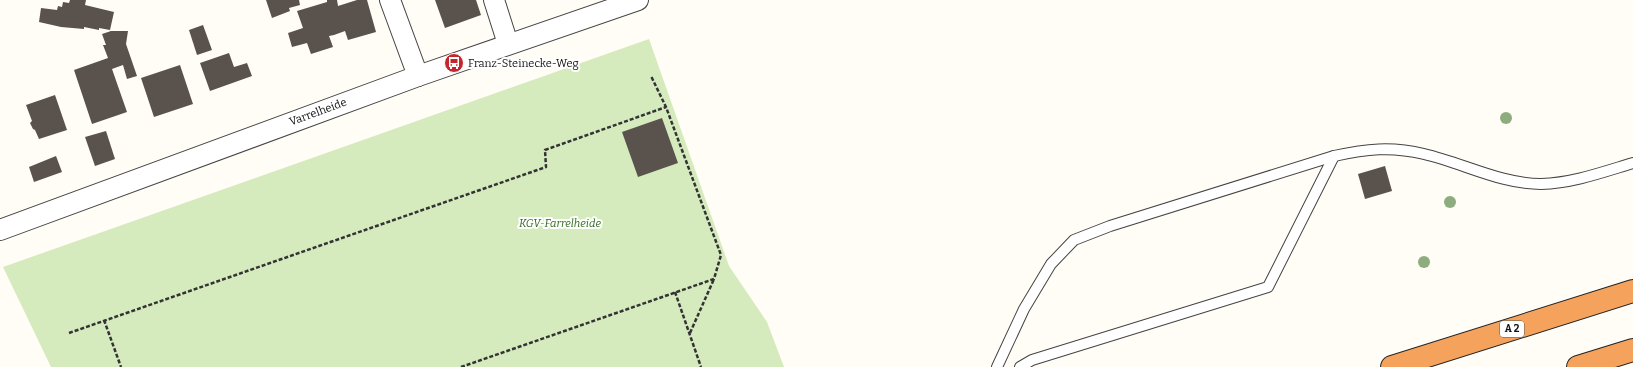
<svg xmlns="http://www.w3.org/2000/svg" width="1633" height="367" font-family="Bitter,serif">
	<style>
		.green { fill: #d5ebbd }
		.building { fill: #5a524d }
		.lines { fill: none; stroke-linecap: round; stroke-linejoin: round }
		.lane-casing { stroke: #444; stroke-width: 12 }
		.street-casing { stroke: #444; stroke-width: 22 }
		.highway-casing { stroke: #222; stroke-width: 24 }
		.path { stroke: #333; stroke-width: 2.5; stroke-dasharray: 4 2; stroke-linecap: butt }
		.lane { stroke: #fff; stroke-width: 10 }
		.street { stroke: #fff; stroke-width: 20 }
		.highway { stroke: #f5a25d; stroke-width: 22 }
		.tree { fill: #8dad7f }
		.labels { text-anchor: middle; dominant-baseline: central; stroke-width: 4; stroke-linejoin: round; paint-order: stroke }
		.shield { fill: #fff; stroke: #585858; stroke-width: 1 }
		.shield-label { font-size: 10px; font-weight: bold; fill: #111 }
		.poi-label { font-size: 11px; fill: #111; stroke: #fff; text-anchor: start }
		.street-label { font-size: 11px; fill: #111; stroke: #fff }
		.park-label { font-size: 11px; font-style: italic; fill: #2f6b1f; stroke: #fff }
	</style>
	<rect width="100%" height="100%" fill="#fffdf5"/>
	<!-- green -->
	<path class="green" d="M 649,39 L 729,266 L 767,322 L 784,367 L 51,367 L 3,267 Z"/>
	<!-- building -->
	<g class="building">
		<path d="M 70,0 L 86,0 L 85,5 L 114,12 L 110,30 L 99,28 L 99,30 L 84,27 L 84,29 L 61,27 L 39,22 L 41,8 L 57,10 L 58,6 L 62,7 L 63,2 L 69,3 Z"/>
		<path d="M 266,0 L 299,0 L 300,5 L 289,8 L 290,11 L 272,18 Z"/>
		<path d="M 327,0 L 337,0 L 338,6 L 357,0 L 367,0 L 376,32 L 348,40 L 345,31 L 334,35 L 329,36 L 333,47 L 311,54 L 307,43 L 292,47 L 288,33 L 303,28 L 297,11 L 327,2 Z"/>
		<path d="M 435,0 L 476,0 L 481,15 L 445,28 Z"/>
		<path d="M 203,25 L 212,50 L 197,55 L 189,30 Z"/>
		<path d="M 111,31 L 128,31 L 126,44 L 137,76 L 127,79 L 123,65 L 112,69 L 127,112 L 92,124 L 74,70 L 108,58 L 103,45 L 106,45 L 102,34 Z"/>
		<path d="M 229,53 L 234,67 L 247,63 L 252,76 L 210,91 L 200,63 Z"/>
		<path d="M 180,65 L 193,104 L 154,117 L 141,78 Z"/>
		<path d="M 55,95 L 67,130 L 39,139 L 35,130 L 33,129 L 30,123 L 32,121 L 26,105 Z"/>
		<path d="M 662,118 L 678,163 L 638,177 L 622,132 Z"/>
		<path d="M 106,131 L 115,159 L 95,166 L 85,137 Z"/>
		<path d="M 56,156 L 62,172 L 34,182 L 29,167 Z"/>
		<path d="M 1385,166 L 1392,191 L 1365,199 L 1358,174 Z"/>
	</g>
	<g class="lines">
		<defs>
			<g id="lane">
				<path d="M 997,367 L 1024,309 L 1051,264 L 1074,240 L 1110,226 L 1334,156 C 1366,149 1391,146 1424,154 C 1463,163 1501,184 1541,184 C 1573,183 1603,172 1633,163"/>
				<path d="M 1020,367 L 1032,360 L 1268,287 L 1334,156"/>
			</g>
			<g id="street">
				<path d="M 390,0 L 418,76"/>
				<path d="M 494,0 L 508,44"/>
				<path d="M 0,230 L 418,76 L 638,0"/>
			</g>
			<g id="highway">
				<path d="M 1392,367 L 1633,291"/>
				<path d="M 1578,367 L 1633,350"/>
			</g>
		</defs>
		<!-- lane casing -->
		<use href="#lane" class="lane-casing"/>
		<!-- street casing -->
		<use href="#street" class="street-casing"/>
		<!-- highway casing -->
		<use href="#highway" class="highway-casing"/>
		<!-- path -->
		<g class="path">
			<path d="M 675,292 L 701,367"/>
			<path d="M 104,320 L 121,367"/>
			<path d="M 69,333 L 546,167 L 545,150 L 666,107"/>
			<path d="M 690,333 L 714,279"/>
			<path d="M 461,367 L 714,279 L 721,255 L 666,107 L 651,76"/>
		</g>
		<!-- lane -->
		<use href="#lane" class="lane"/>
		<!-- street -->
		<use href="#street" class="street"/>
		<!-- highway -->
		<use href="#highway" class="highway"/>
	</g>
	<!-- trees -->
	<g class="tree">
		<circle cx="1506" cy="118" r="6"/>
		<circle cx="1450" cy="202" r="6"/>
		<circle cx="1424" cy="262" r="6"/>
	</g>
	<!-- icons -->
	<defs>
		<symbol id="bus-disc" viewBox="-11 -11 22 22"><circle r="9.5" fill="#c4262e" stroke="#fff"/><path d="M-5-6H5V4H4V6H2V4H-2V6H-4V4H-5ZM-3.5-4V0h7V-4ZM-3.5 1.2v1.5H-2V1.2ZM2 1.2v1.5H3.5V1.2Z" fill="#fff"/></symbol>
	</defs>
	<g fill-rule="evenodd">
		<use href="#bus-disc" x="443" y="52" width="22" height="22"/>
	</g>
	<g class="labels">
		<!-- shield labels -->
		<rect class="shield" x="1500" y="321" width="24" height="16" rx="3"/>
		<g class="shield-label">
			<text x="1512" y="329">A 2</text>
		</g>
		<!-- poi labels -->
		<g class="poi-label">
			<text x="468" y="63">Franz-Steinecke-Weg</text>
		</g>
		<!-- street labels -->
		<g class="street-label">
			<text transform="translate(318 112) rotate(-20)">Varrelheide</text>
		</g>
		<!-- park labels -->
		<g class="park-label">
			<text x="560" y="223">KGV-Farrelheide</text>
		</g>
	</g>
</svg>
